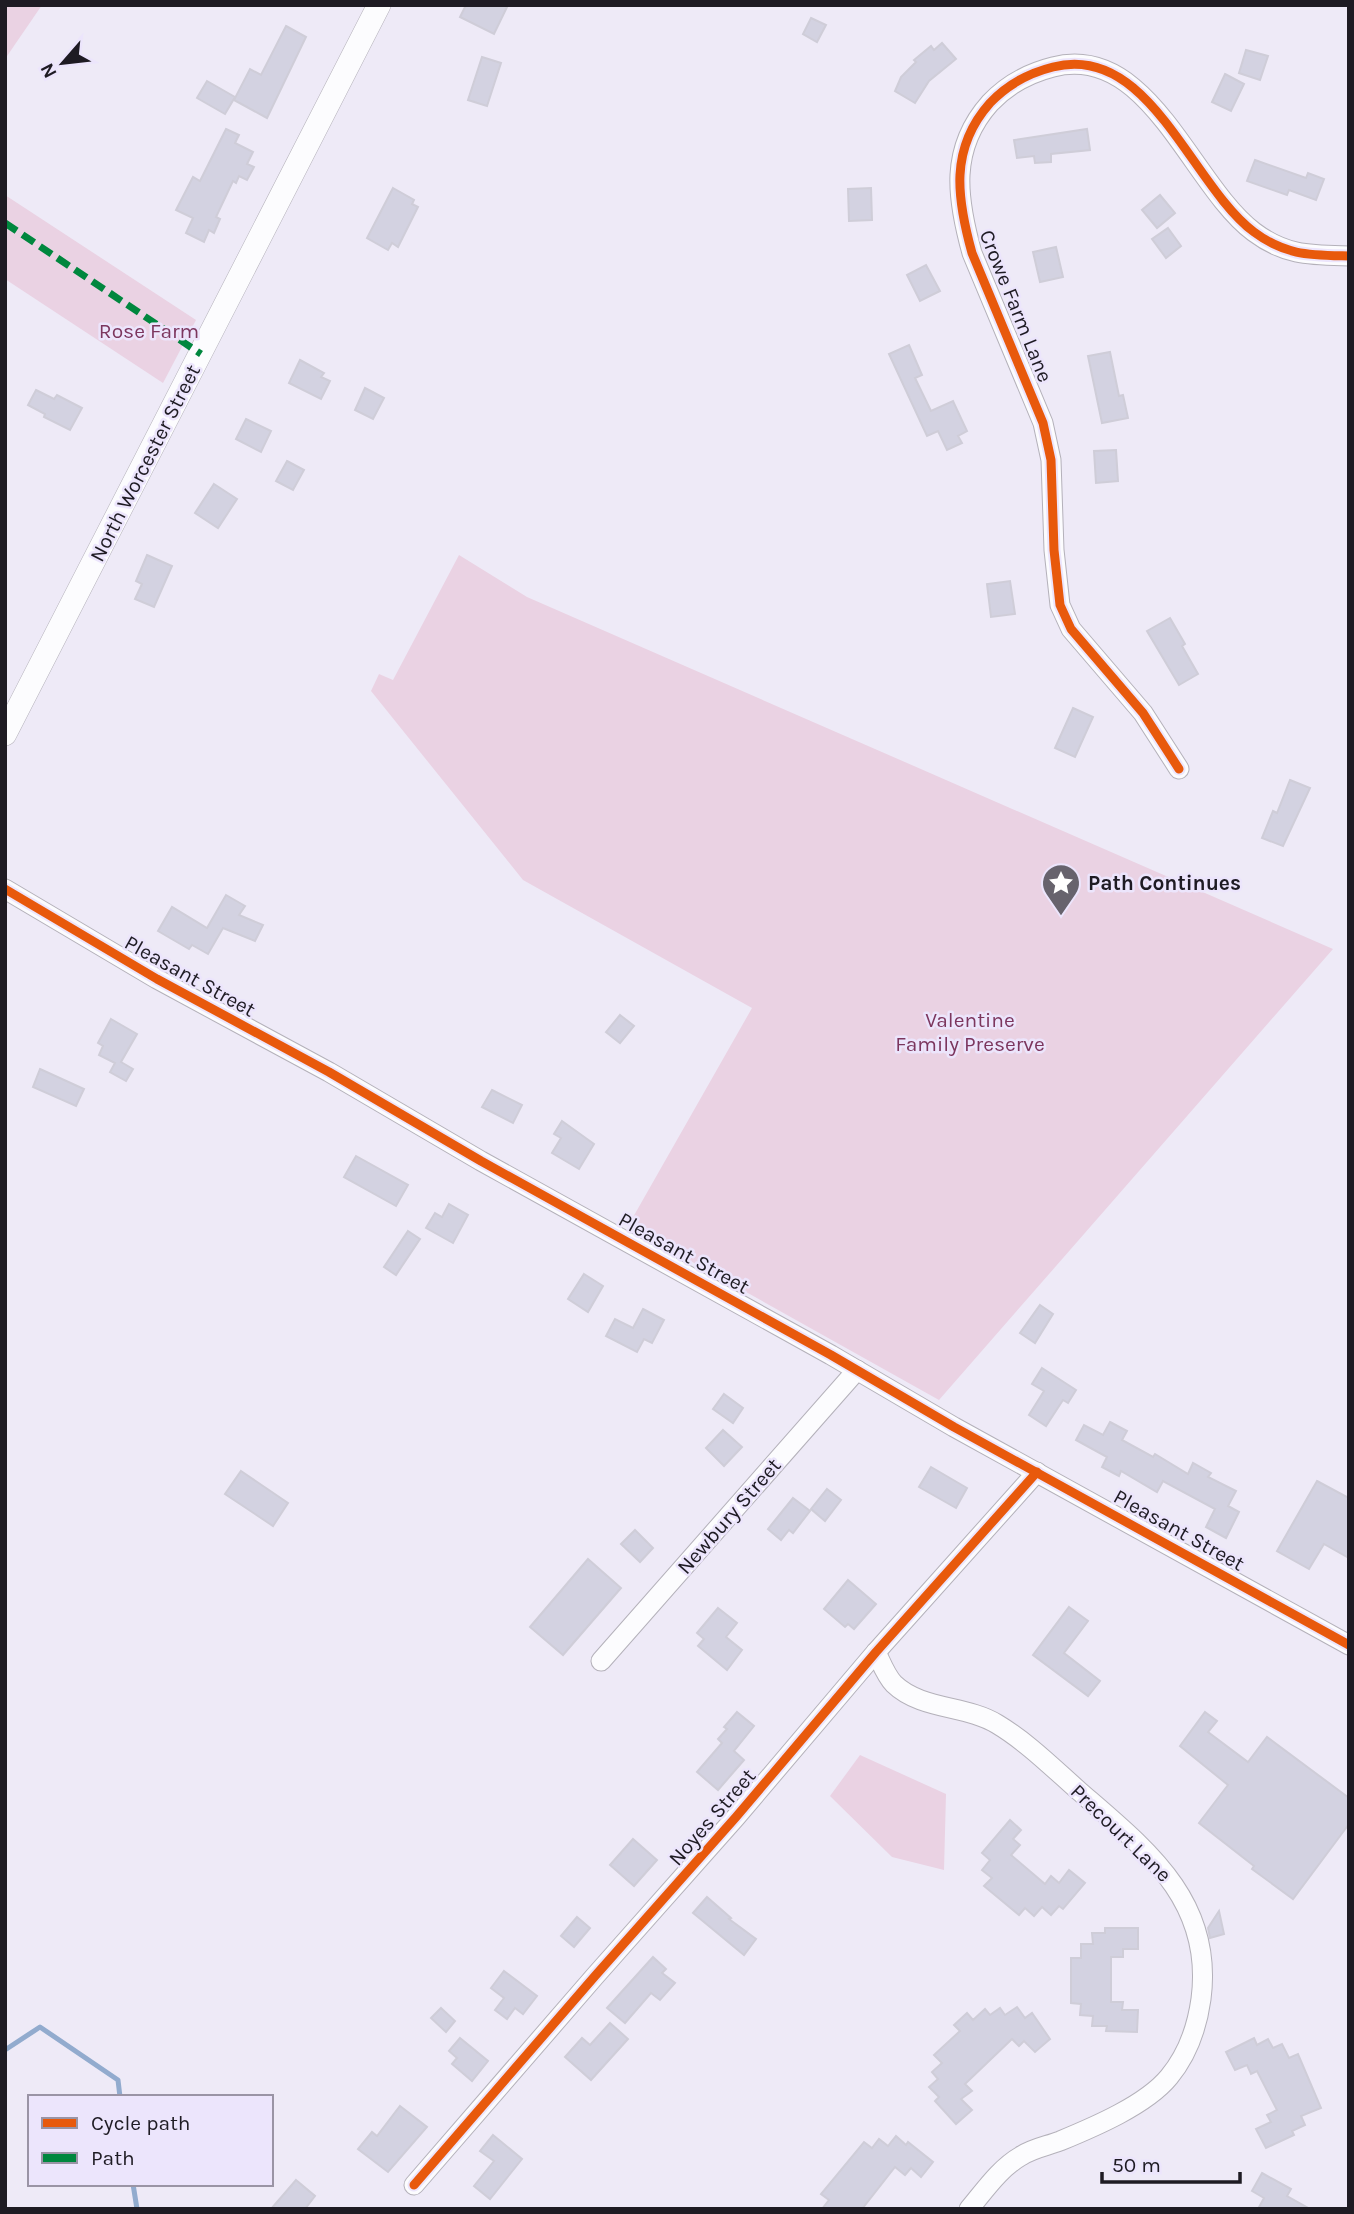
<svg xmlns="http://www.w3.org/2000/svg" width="1354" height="2214" font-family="Karla,sans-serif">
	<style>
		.green { fill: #ead2e3 }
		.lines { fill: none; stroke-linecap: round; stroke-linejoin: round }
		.stream { stroke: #92abce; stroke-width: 5 }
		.building { fill: #d3d2e1; stroke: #cfcdd8; stroke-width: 2 }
		.minor-casing { stroke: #b4b1ba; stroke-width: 21 }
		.tertiary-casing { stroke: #b4b1ba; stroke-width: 24 }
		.minor { stroke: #fcfcfe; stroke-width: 19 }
		.tertiary { stroke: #fcfcfe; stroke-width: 23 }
		.quiet { stroke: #00873e; stroke-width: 7; stroke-dasharray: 14 7; stroke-linecap: butt }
		.cycleway-casing { stroke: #ece5fc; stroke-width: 13 }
		.cycleway { stroke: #e8590c; stroke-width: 9 }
		.labels { text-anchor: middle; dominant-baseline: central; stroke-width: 5; stroke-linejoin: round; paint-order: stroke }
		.street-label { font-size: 21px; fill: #1e1b23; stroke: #ece5fc }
		.park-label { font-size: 21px; fill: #7c365e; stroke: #ece5fc }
		.poi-label { font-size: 21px; font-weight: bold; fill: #1e1b23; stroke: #ece5fc; text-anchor: start }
	</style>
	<rect width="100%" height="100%" fill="#eeeaf7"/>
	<!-- green -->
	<g class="green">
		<path d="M 5,5 L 42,5 L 5,59 Z"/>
		<path d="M 5,195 L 196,320 L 163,383 L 5,279 Z"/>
		<path d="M 459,555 L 527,597 L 1333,949 L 939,1400 L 628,1226 L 752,1008 L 523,880 L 371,691 L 379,674 L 393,680 Z"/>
		<path d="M 860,1755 L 946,1794 L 944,1870 L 892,1857 L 830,1796 Z"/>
	</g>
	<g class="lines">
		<!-- stream -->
		<g class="stream">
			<path d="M 5,2050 L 40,2027 L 118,2080 L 120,2097"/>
			<path d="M 133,2184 L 137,2209"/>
		</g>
	</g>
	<!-- building -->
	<g class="building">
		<path d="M 466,5 L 508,5 L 494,34 L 460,17 Z"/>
		<path d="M 811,18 L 826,25 L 817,42 L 803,34 Z"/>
		<path d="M 286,26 L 306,37 L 267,118 L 234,100 L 250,69 L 261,75 Z"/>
		<path d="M 942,43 L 956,59 L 929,81 L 915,103 L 895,91 L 901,77 L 916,62 L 914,60 L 931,46 L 934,50 Z"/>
		<path d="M 1246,50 L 1268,56 L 1260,80 L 1239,73 Z"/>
		<path d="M 482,57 L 501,63 L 487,106 L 468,100 Z"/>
		<path d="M 1225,74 L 1244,84 L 1231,111 L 1212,102 Z"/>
		<path d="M 207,81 L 235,97 L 225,114 L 197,98 Z"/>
		<path d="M 226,129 L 239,135 L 235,143 L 253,152 L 247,164 L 254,167 L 247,180 L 239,176 L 236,183 L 233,181 L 216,217 L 220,219 L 214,233 L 209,230 L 204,242 L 186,233 L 193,218 L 176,210 L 193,177 L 200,181 Z"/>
		<path d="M 1087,129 L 1090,150 L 1051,154 L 1051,162 L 1035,163 L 1034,156 L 1017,158 L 1014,140 Z"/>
		<path d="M 1255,160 L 1306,178 L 1308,173 L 1324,179 L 1316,200 L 1289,190 L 1287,195 L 1247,181 Z"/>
		<path d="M 393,188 L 414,200 L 412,204 L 418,207 L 398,247 L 392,243 L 388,250 L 367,238 Z"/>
		<path d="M 871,188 L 872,220 L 849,221 L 848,189 Z"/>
		<path d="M 1160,195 L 1175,213 L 1157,228 L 1142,210 Z"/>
		<path d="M 1168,228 L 1181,246 L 1166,258 L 1152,239 Z"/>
		<path d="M 1056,247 L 1063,277 L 1040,282 L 1033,252 Z"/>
		<path d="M 926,265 L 940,291 L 920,301 L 907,275 Z"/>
		<path d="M 909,345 L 922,375 L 915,378 L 931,411 L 953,401 L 967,431 L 958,436 L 962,443 L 947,450 L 938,431 L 927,436 L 889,354 Z"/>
		<path d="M 1110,352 L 1119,396 L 1123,395 L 1128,418 L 1102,423 L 1088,356 Z"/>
		<path d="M 300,360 L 324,373 L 321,377 L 330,381 L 321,399 L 289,383 Z"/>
		<path d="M 365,388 L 384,398 L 373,419 L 355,410 Z"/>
		<path d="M 36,390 L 54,399 L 57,395 L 82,408 L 70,430 L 44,417 L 45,414 L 28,405 Z"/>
		<path d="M 246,419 L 271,431 L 261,452 L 236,439 Z"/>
		<path d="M 1116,450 L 1118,481 L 1096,483 L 1094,451 Z"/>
		<path d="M 287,461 L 304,470 L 293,490 L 276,481 Z"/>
		<path d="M 214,484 L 237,499 L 218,528 L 195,513 Z"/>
		<path d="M 147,555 L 172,566 L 154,607 L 135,599 L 142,584 L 136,581 Z"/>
		<path d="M 1010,581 L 1015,614 L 991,617 L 987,584 Z"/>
		<path d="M 1170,618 L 1185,644 L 1182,646 L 1198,674 L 1179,685 L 1147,631 Z"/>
		<path d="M 1073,708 L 1093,717 L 1075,757 L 1055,748 Z"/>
		<path d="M 1290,780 L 1310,788 L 1283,846 L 1262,838 L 1273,811 L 1277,813 Z"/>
		<path d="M 226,895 L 245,906 L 239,915 L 263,925 L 255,941 L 223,928 L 208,954 L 192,945 L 189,949 L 158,931 L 172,907 L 207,928 Z"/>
		<path d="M 620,1015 L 634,1026 L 620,1043 L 606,1032 Z"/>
		<path d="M 111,1019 L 137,1034 L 121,1062 L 133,1069 L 126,1081 L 110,1072 L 115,1063 L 99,1055 L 103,1046 L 98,1043 Z"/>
		<path d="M 40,1069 L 84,1089 L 76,1106 L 33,1087 Z"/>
		<path d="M 492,1090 L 522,1105 L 513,1123 L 482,1107 Z"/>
		<path d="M 562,1121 L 594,1144 L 579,1169 L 552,1153 L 561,1138 L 554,1134 Z"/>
		<path d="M 356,1156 L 408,1185 L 396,1206 L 344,1177 Z"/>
		<path d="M 449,1204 L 468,1215 L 453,1243 L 426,1228 L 435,1213 L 442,1217 Z"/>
		<path d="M 408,1231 L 420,1239 L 396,1275 L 384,1267 Z"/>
		<path d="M 584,1274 L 603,1286 L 588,1312 L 568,1299 Z"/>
		<path d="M 1040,1305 L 1053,1314 L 1035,1343 L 1020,1333 Z"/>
		<path d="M 643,1309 L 664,1320 L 652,1343 L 644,1339 L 637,1352 L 606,1336 L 615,1319 L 633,1328 Z"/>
		<path d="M 1042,1368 L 1076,1390 L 1068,1403 L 1063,1400 L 1046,1426 L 1029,1415 L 1044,1391 L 1032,1384 Z"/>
		<path d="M 724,1394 L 743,1408 L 733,1423 L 713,1409 Z"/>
		<path d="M 1110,1422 L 1127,1431 L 1122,1440 L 1153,1457 L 1155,1454 L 1188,1474 L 1193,1463 L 1211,1473 L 1208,1477 L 1236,1491 L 1228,1506 L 1239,1512 L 1226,1538 L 1206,1527 L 1215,1509 L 1163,1481 L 1157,1492 L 1121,1471 L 1119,1476 L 1102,1467 L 1107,1457 L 1076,1440 L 1084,1425 L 1103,1435 Z"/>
		<path d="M 723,1430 L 742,1447 L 724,1466 L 706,1448 Z"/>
		<path d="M 931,1467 L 967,1488 L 956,1508 L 919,1487 Z"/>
		<path d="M 241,1471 L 288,1503 L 273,1526 L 225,1494 Z"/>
		<path d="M 1317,1481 L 1349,1498 L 1349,1558 L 1324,1544 L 1309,1569 L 1277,1551 Z"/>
		<path d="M 827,1489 L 841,1500 L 825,1521 L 811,1509 Z"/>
		<path d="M 793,1498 L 810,1511 L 793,1533 L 789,1530 L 781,1540 L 768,1529 Z"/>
		<path d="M 635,1530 L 653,1548 L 640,1562 L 621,1544 Z"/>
		<path d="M 588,1559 L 621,1588 L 563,1655 L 530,1627 Z"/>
		<path d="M 848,1580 L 876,1604 L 854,1629 L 848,1624 L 845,1627 L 824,1609 Z"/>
		<path d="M 1069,1607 L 1088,1621 L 1064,1653 L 1100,1681 L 1088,1696 L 1033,1655 Z"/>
		<path d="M 718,1608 L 737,1623 L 726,1637 L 742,1650 L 727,1670 L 698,1646 L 704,1639 L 697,1633 Z"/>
		<path d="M 737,1712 L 754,1726 L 734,1751 L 744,1760 L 718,1790 L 697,1772 L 722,1743 L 718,1739 L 727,1729 L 724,1727 Z"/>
		<path d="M 1205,1712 L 1217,1721 L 1208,1732 L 1248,1762 L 1267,1737 L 1349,1798 L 1349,1824 L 1293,1899 L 1252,1869 L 1254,1866 L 1199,1823 L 1228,1785 L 1180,1746 Z"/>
		<path d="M 1010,1820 L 1021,1830 L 1013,1839 L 1020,1845 L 1011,1855 L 1045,1884 L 1051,1876 L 1059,1883 L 1069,1870 L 1085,1883 L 1063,1909 L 1059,1906 L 1051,1915 L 1042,1907 L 1034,1916 L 1025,1908 L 1019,1915 L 984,1886 L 992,1878 L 982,1870 L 990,1860 L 982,1853 Z"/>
		<path d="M 633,1839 L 657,1860 L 634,1886 L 610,1865 Z"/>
		<path d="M 707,1897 L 731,1918 L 729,1919 L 756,1939 L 744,1955 L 693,1913 Z"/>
		<path d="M 1219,1911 L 1224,1934 L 1210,1938 L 1208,1928 Z"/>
		<path d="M 577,1917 L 590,1928 L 574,1947 L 561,1936 Z"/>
		<path d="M 1105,1928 L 1138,1928 L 1138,1949 L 1123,1949 L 1123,1957 L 1111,1957 L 1111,2002 L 1123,2002 L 1122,2010 L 1138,2010 L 1137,2032 L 1106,2031 L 1107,2026 L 1092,2026 L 1093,2016 L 1080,2015 L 1081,2004 L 1071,2003 L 1071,1958 L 1081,1958 L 1081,1944 L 1093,1944 L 1092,1933 L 1105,1933 Z"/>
		<path d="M 653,1957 L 666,1969 L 662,1973 L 675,1983 L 660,2000 L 651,1993 L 625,2023 L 607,2008 Z"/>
		<path d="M 504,1971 L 537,1996 L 523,2014 L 515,2008 L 507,2019 L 495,2010 L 504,1998 L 491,1988 Z"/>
		<path d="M 1017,2007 L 1025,2018 L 1032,2013 L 1050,2039 L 1035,2052 L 1024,2041 L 1019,2046 L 1012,2039 L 965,2084 L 972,2091 L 961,2099 L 972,2110 L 956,2124 L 935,2101 L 939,2097 L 929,2087 L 938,2079 L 932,2072 L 942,2063 L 934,2055 L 960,2031 L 954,2025 L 967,2013 L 973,2020 L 985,2009 L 990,2015 L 1000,2008 L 1005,2015 Z"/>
		<path d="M 441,2008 L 455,2021 L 446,2032 L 431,2018 Z"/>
		<path d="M 610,2023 L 628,2039 L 591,2080 L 565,2057 L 582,2038 L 590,2045 Z"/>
		<path d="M 460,2038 L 488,2061 L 472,2081 L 452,2064 L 457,2058 L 449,2051 Z"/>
		<path d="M 1254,2038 L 1257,2045 L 1268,2039 L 1273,2048 L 1282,2044 L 1289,2058 L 1298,2054 L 1321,2108 L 1301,2116 L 1305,2125 L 1292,2131 L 1294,2135 L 1266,2148 L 1256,2129 L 1271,2122 L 1267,2115 L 1277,2110 L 1257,2071 L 1251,2074 L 1247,2065 L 1235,2070 L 1226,2052 Z"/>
		<path d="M 400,2106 L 427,2127 L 388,2172 L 358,2149 L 372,2132 L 377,2136 Z"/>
		<path d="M 493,2135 L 522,2159 L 490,2199 L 474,2186 L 494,2161 L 480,2151 Z"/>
		<path d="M 896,2136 L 906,2145 L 908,2142 L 933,2162 L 921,2177 L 911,2168 L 905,2175 L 895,2167 L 862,2209 L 822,2209 L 829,2200 L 821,2194 L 864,2142 L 872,2148 L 879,2139 L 888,2146 Z"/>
		<path d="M 1262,2173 L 1291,2189 L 1287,2196 L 1310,2209 L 1258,2209 L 1264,2198 L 1252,2191 Z"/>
		<path d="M 296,2180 L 315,2196 L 305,2209 L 271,2209 Z"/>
	</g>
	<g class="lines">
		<defs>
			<g id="minor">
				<path d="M 1179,769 L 1143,713 L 1071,629 L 1060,605 L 1054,550 L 1051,460 L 1043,423 L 972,253 C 957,199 949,149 990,103 C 1007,85 1029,73 1053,67 C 1149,42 1191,185 1254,232 C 1286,256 1311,255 1349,256"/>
				<path d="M 5,889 L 157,979 L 329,1072 L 481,1161 L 831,1355 L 954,1427 L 1349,1645"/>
				<path d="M 876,1652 C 881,1662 886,1676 894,1684 C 921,1710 966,1705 997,1724 C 1027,1742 1053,1768 1079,1791 C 1146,1849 1214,1901 1201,1999 C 1197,2028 1188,2054 1169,2077 C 1146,2105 1094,2127 1060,2141 C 1047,2146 1033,2148 1021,2156 C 1000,2168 985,2190 969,2209"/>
				<path d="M 601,1661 L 857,1370"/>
				<path d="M 414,2185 L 595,1976 L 736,1817 L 876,1652 L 1037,1472"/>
			</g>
			<path id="tertiary" d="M 5,734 L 379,5"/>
		</defs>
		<!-- minor casing -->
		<use href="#minor" class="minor-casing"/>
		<!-- tertiary casing -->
		<use href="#tertiary" class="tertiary-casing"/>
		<!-- minor -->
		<use href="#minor" class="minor"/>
		<!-- tertiary -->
		<use href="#tertiary" class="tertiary"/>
		<!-- quiet -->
		<path class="quiet" d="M 5,223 L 201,354"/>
		<defs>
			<g id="cycleway">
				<path d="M 1179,769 L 1143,713 L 1071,629 L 1060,605 L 1054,550 L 1051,460 L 1043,423 L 972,253 C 957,199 949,149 990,103 C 1007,85 1029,73 1053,67 C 1149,42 1191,185 1254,232 C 1286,256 1311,255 1349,256"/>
				<path d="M 5,889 L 157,979 L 329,1072 L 481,1161 L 831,1355 L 954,1427 L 1349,1645"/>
				<path d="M 414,2185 L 595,1976 L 736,1817 L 876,1652 L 1037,1472"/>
			</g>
		</defs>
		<!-- cycleway casing -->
		<use href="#cycleway" class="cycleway-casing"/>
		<!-- cycleway -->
		<use href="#cycleway" class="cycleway"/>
	</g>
	<!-- icons -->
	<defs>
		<symbol id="sight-pin" viewBox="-11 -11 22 30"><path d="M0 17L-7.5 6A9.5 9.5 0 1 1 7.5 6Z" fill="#67636d" stroke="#ece5fc"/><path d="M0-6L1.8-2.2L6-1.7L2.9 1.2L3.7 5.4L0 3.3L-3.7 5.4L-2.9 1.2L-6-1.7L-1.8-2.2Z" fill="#fff"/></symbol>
	</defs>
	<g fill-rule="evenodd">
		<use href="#sight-pin" x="1039" y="861" width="44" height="60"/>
	</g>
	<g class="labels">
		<!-- street labels -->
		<g class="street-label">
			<text transform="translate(1016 306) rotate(68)">Crowe Farm Lane</text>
			<text transform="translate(145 463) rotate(-63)">North Worcester Street</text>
			<text transform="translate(190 976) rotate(29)">Pleasant Street</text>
			<text transform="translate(684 1253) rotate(29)">Pleasant Street</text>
			<text transform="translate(729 1516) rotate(-49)">Newbury Street</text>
			<text transform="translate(1179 1530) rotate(29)">Pleasant Street</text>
			<text transform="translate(712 1817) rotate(-49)">Noyes Street</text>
			<text transform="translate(1121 1833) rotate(44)">Precourt Lane</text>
		</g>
		<!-- park labels -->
		<g class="park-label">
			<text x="149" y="331">Rose Farm</text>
			<text x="970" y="1020">Valentine<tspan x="970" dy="24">Family Preserve</tspan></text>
		</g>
		<!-- poi labels -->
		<g class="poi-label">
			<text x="1088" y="883">Path Continues</text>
		</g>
	</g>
	<!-- border -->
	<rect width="1354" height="2214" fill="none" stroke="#1e1b23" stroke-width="14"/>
	<!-- legend -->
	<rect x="28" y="2095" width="245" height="91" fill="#ece5fc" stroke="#9a94a5" stroke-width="2"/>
	<rect x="42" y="2118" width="35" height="10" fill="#e8590c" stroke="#9a94a5" stroke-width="2"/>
	<text x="91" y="2130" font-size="21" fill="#1e1b23">Cycle path</text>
	<rect x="42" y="2153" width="35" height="10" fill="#00873e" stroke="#9a94a5" stroke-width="2"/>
	<text x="91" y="2165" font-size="21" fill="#1e1b23">Path</text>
	<!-- north arrow -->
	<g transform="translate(63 63) rotate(242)" stroke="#ece5fc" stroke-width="5" paint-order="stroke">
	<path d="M0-5L12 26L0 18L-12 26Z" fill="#1e1b23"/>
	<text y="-10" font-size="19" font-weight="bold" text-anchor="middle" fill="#1e1b23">N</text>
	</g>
	<!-- scale -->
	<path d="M1102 2172v10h138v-10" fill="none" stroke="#1e1b23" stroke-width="3.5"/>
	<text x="1112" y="2172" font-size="21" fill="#1e1b23" stroke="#ece5fc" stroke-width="5" paint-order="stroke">50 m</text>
</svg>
